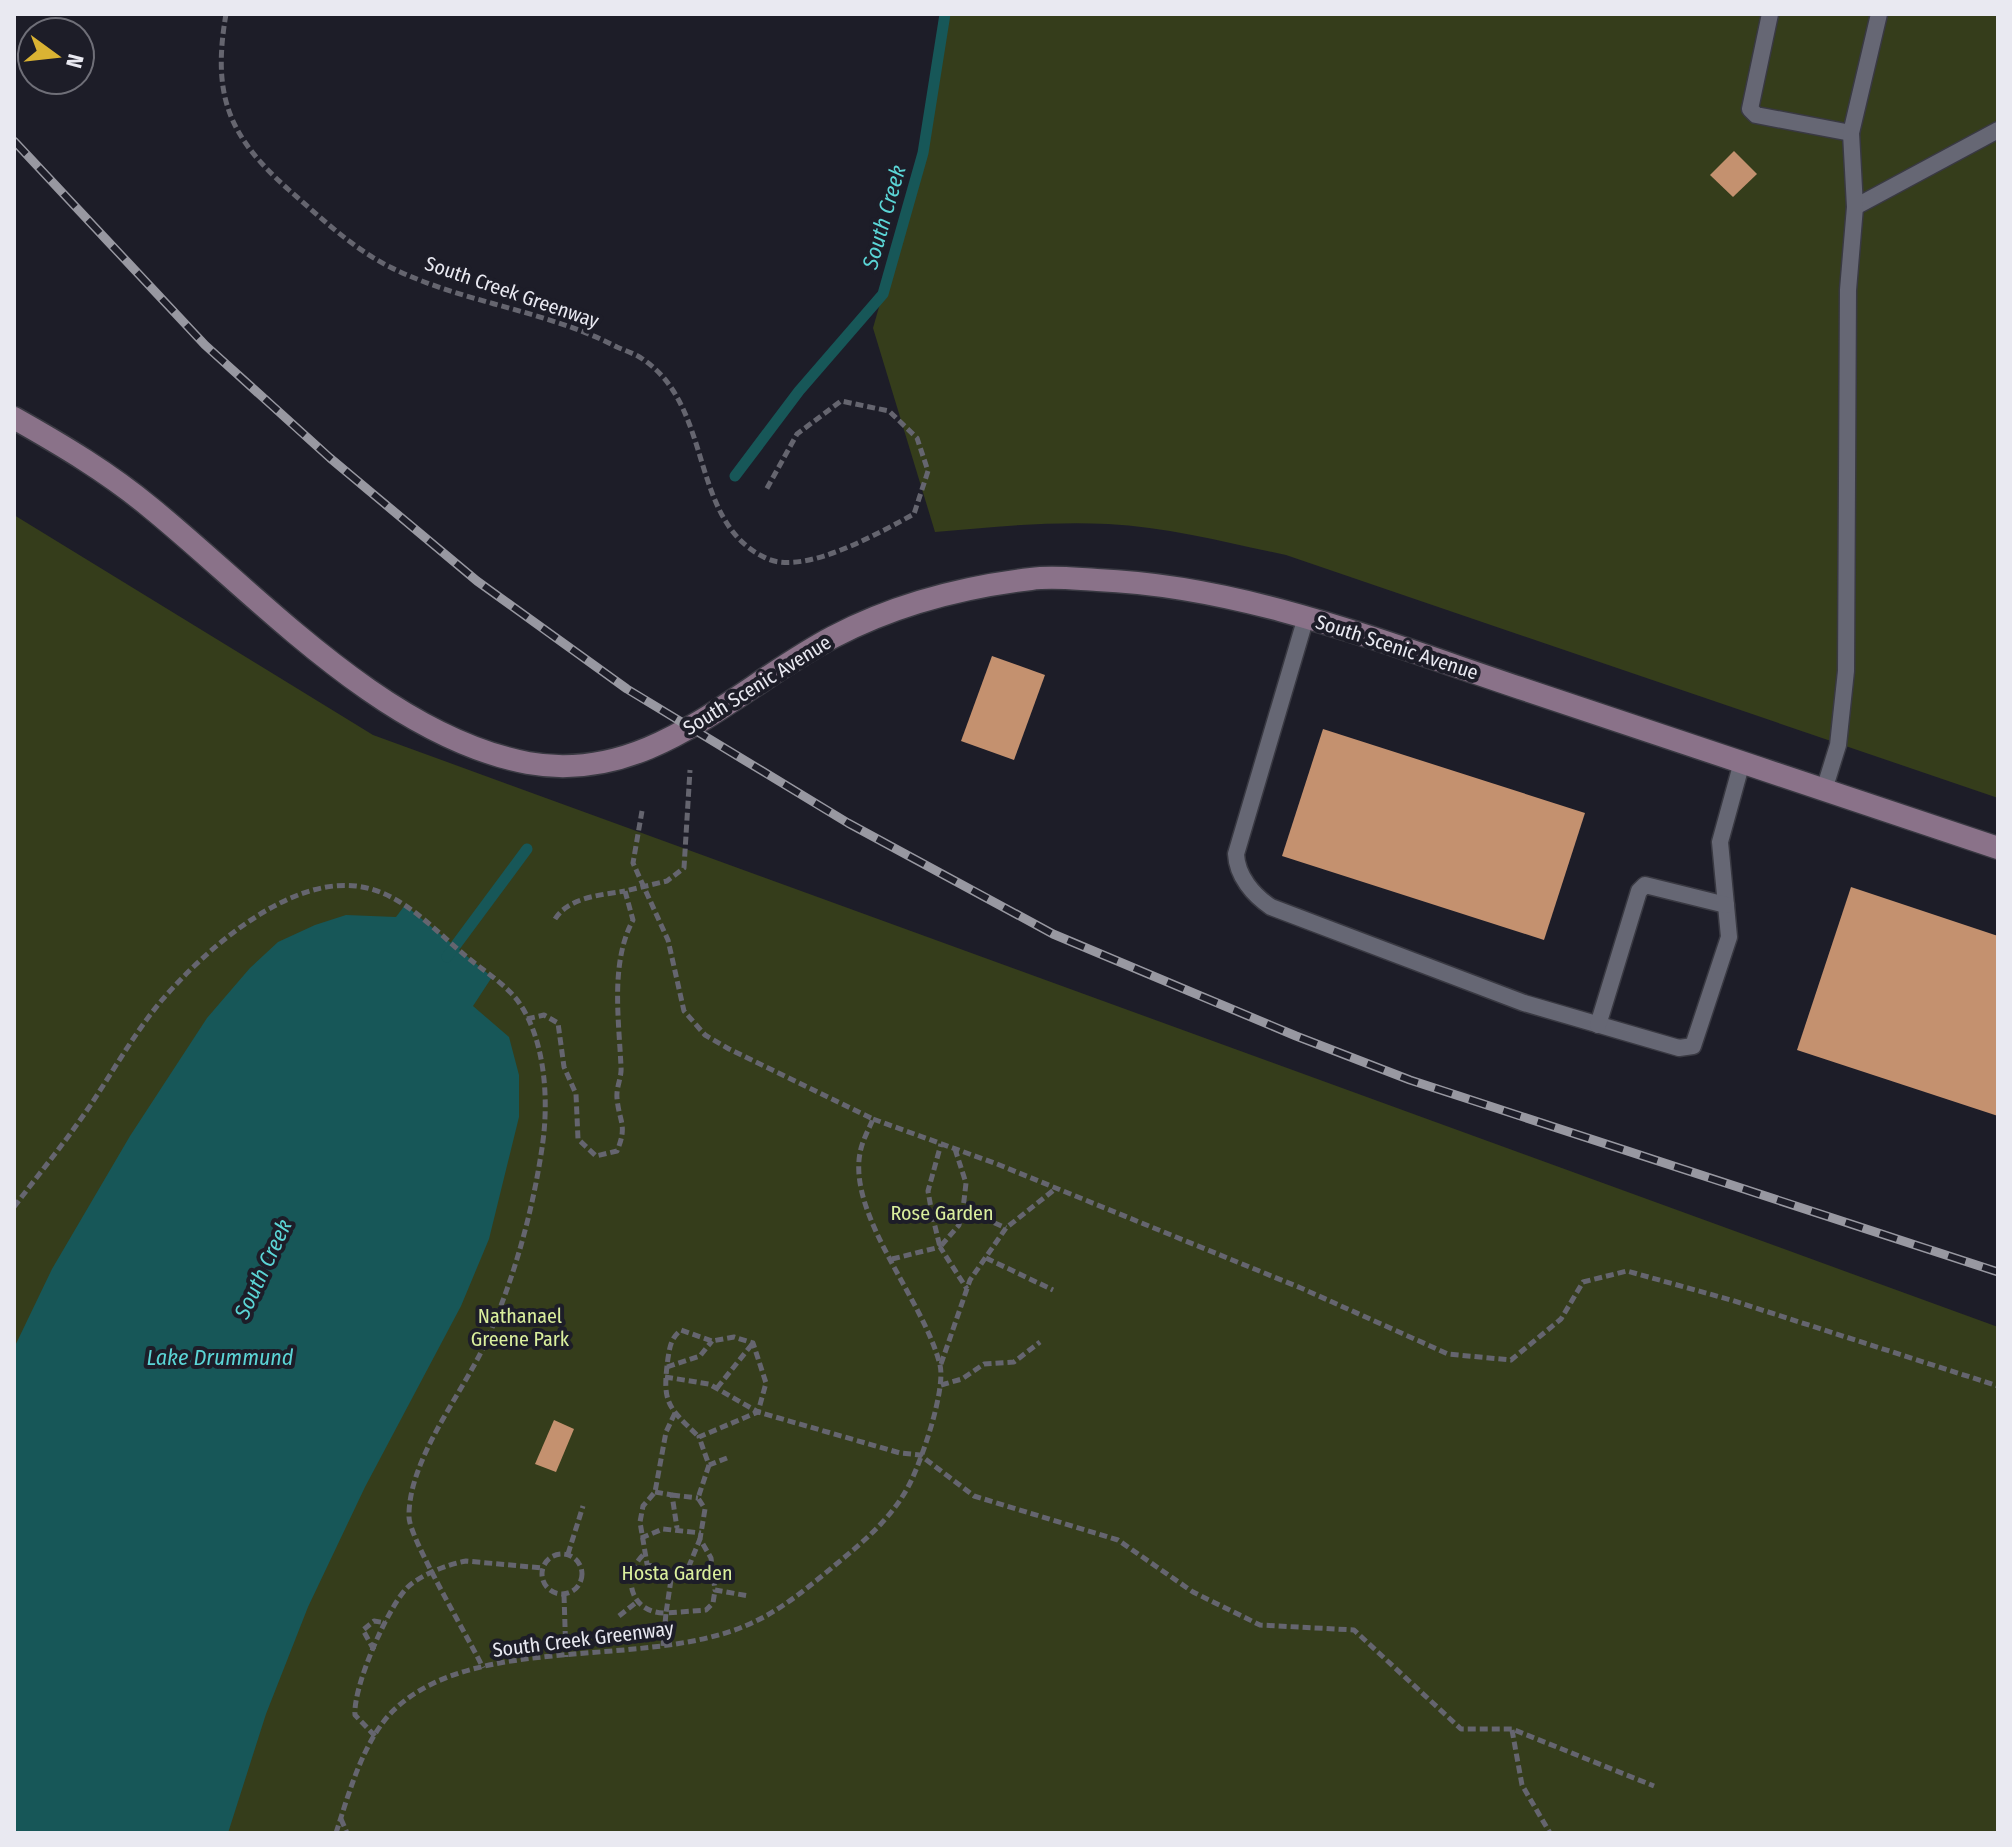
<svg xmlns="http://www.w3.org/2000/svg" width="2012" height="1847" font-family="'Fira Sans Condensed',sans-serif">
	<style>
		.green { fill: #353d1b }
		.water { fill: #175758 }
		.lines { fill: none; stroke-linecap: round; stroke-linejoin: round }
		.stream { stroke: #175758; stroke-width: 11 }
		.building { fill: #c4916f }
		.service-casing { stroke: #393942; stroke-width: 19 }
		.secondary-casing { stroke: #393942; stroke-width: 25 }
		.path { stroke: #65656f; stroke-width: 5; stroke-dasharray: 8 4; stroke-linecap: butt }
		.service { stroke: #666774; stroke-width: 16 }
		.secondary { stroke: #8a7289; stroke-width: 22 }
		.rail-casing { stroke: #9898a1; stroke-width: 9 }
		.rail { stroke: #1d1d28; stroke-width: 6; stroke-dasharray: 18; stroke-linecap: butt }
		.labels { text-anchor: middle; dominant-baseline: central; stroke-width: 8; stroke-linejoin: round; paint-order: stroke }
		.street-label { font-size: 20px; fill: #e9e9f1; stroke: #1d1d28 }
		.park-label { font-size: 20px; fill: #daef9d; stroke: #1d1d28 }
		.water-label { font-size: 22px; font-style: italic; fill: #5bd5d6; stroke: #1d1d28 }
	</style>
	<rect width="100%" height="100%" fill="#1d1d28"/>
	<!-- green -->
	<g class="green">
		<path d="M 945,14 L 1998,14 L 1998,798 L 1286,555 C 1228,543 1168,527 1108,524 C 1051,521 993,527 935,532 L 873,328 L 923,153 Z"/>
		<path d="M 14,515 L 373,735 L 1998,1327 L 1998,1833 L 14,1833 Z"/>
	</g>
	<!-- water -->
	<path class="water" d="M 405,905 L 492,977 L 473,1006 L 509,1037 L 519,1075 L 519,1117 L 489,1239 L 461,1306 L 365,1487 L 308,1607 L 266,1714 L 228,1833 L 14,1833 L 14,1348 L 52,1269 L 130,1136 L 207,1018 L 250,968 L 278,942 L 315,925 L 346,915 L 396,917 Z"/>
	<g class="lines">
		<!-- stream -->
		<g class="stream">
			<path d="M 735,476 L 799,391 L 883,294 L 923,153 L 945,14"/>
			<path d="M 447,957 L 527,849"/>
		</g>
	</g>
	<!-- building -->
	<g class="building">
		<path d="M 1734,151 L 1757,174 L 1733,197 L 1710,175 Z"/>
		<path d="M 992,656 L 1045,675 L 1014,760 L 961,741 Z"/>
		<path d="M 1323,729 L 1585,813 L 1544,940 L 1282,856 Z"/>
		<path d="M 1851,887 L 1998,936 L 1998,1116 L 1797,1050 Z"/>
		<path d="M 554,1420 L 574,1429 L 556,1472 L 535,1464 Z"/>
	</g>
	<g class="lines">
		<defs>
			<g id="service">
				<path d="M 1770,14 L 1750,109 L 1756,115 L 1851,133"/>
				<path d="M 1855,207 L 1998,130"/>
				<path d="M 1306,617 L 1236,854 C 1237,876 1253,895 1271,907 L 1524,1003 L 1679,1048 L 1693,1046 L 1729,937 L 1720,842 L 1742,762"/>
				<path d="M 1824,790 L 1838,745 L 1846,671 L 1848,290 L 1855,207 L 1851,133 L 1879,14"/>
				<path d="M 1598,1025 L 1639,891 L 1645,885 L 1726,905"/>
			</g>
			<path id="secondary" d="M 14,418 C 62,445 109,473 151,508 C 260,597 385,736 528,763 C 650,785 734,689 833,637 C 894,605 963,587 1031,579 C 1053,576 1076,579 1097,580 C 1243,586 1383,642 1520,688 C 1679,741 1839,795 1998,848"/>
		</defs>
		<!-- service casing -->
		<use href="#service" class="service-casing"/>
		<!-- secondary casing -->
		<use href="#secondary" class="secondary-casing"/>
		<!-- path -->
		<g class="path">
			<path d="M 226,14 C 212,95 228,136 289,190 C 320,217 352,248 390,267 C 462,303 546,310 617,347 C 626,351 636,354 644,360 C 715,409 688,524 768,559 C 806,575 881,532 914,514 L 928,471 L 917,438 L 889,411 L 841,401 L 797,434 L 766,490"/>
			<path d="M 555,919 C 569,897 601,895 625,891"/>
			<path d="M 527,1019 L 544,1015 L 558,1023 L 564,1067 L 576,1094 L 578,1139 L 596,1156 L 617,1151 C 628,1125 619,1122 617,1098 C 616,1087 622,1077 621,1067 C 619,1020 610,963 633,920 L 625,891 L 667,881 L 684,868 L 690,770"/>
			<path d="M 873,1119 L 997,1164 L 1301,1288 L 1448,1354 L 1511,1360 L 1561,1319 L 1583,1282 L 1627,1271 L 1731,1300 L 1998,1386"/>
			<path d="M 955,1149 L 966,1183 L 963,1209 L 1006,1228"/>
			<path d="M 14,1207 C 35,1179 58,1151 78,1123 C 107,1083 130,1038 162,1000 C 204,951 286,878 356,886 C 401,891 434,930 467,957 C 484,971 508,986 520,1004 C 546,1043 549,1103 542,1148 C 532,1215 513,1282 485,1344 C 462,1394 408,1460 409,1517 C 409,1538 470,1640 483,1668"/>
			<path d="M 932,1214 L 940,1247 L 959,1225 L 963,1209 L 932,1214 L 928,1191 L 941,1144"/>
			<path d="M 986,1258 L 1053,1290"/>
			<path d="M 892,1259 L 940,1247 L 967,1289"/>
			<path d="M 941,1364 L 970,1280 L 1006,1228 L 1055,1189"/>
			<path d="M 667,1367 L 700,1356 L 712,1341"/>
			<path d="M 665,1377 L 709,1384 L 758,1412 L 766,1383 L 753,1343 L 734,1337 L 712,1341 L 681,1330 C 671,1338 670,1346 668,1358 C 662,1403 667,1406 699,1437"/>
			<path d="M 941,1385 L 962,1379 L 984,1364 L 1014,1362 L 1040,1342"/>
			<path d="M 717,1388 L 753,1343"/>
			<path d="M 675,1413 L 666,1432 L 655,1492 L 643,1506 L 640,1522 L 647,1564 L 677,1574 L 689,1566 L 700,1539"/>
			<path d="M 727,1458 L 709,1465 L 699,1437 L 758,1412 L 900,1453 L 920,1455 L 974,1496 L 1118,1540 L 1193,1592 L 1260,1625 L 1354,1630 L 1461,1729 L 1512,1729 L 1654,1786"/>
			<path d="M 709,1465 L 698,1498 L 705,1509 L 700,1539 L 711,1558 L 715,1590 L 749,1596"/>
			<path d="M 655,1492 L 672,1495 L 677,1528"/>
			<path d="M 672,1495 L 698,1498"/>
			<path d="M 641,1538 L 663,1529 L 701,1533"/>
			<circle cx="562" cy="1574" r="20"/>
			<path d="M 568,1554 L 583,1506"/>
			<path d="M 643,1555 C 620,1578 632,1614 666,1613 L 672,1573"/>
			<path d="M 564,1595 L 566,1657"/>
			<path d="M 619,1616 L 638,1601"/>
			<path d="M 663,1646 L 666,1613 L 706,1610 L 713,1603 L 715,1590"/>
			<path d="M 374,1650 L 363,1630 L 374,1621 L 386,1623"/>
			<path d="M 1512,1730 L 1522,1785 L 1550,1833"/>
			<path d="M 375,1736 L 355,1715 C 353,1687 386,1612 405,1590 C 417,1576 448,1564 466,1561 L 543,1568"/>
			<path d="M 341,1819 L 347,1833"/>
			<path d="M 336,1833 C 349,1793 364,1737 396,1708 C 478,1633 641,1669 745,1626 C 779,1612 806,1589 834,1566 C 863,1542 890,1520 908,1487 C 921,1463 946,1390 940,1365 C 924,1300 848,1217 860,1153 C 862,1141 869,1129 873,1119 L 729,1049 L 705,1035 L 684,1011 L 668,940 L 633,863 L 642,811"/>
		</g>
		<!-- service -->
		<use href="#service" class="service"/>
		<!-- secondary -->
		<use href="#secondary" class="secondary"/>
		<defs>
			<path id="rail" d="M 14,141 L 205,345 L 330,458 L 477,581 L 627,689 L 848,823 L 1053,934 L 1296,1036 L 1410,1080 L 1998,1272"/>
		</defs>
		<!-- rail casing -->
		<use href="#rail" class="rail-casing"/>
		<!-- rail -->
		<use href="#rail" class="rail"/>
	</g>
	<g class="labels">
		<!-- street labels -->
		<g class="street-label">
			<text transform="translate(512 292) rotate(19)">South Creek Greenway</text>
			<text transform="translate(1397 647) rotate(18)">South Scenic Avenue</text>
			<text transform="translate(757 685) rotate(-32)">South Scenic Avenue</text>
			<text transform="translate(583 1639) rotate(-7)">South Creek Greenway</text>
		</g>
		<!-- park labels -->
		<g class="park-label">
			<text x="942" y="1213">Rose Garden</text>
			<text x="520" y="1316">Nathanael<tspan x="520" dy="23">Greene Park</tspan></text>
			<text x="677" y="1573">Hosta Garden</text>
		</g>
		<!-- water labels -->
		<g class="water-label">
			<text transform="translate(884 217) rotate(-74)">South Creek</text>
			<text transform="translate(263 1269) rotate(-65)">South Creek</text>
			<text x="220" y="1357">Lake Drummund</text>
		</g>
	</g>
	<!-- border -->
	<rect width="2012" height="1847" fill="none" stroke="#e9e9f1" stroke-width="32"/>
	<!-- north arrow -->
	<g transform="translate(56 56) rotate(105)"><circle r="38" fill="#1d1d28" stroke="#6f6f78" stroke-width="2"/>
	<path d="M0-6L14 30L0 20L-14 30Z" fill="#dab333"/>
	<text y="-12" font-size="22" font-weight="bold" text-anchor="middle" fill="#e9e9f1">N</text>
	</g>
</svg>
